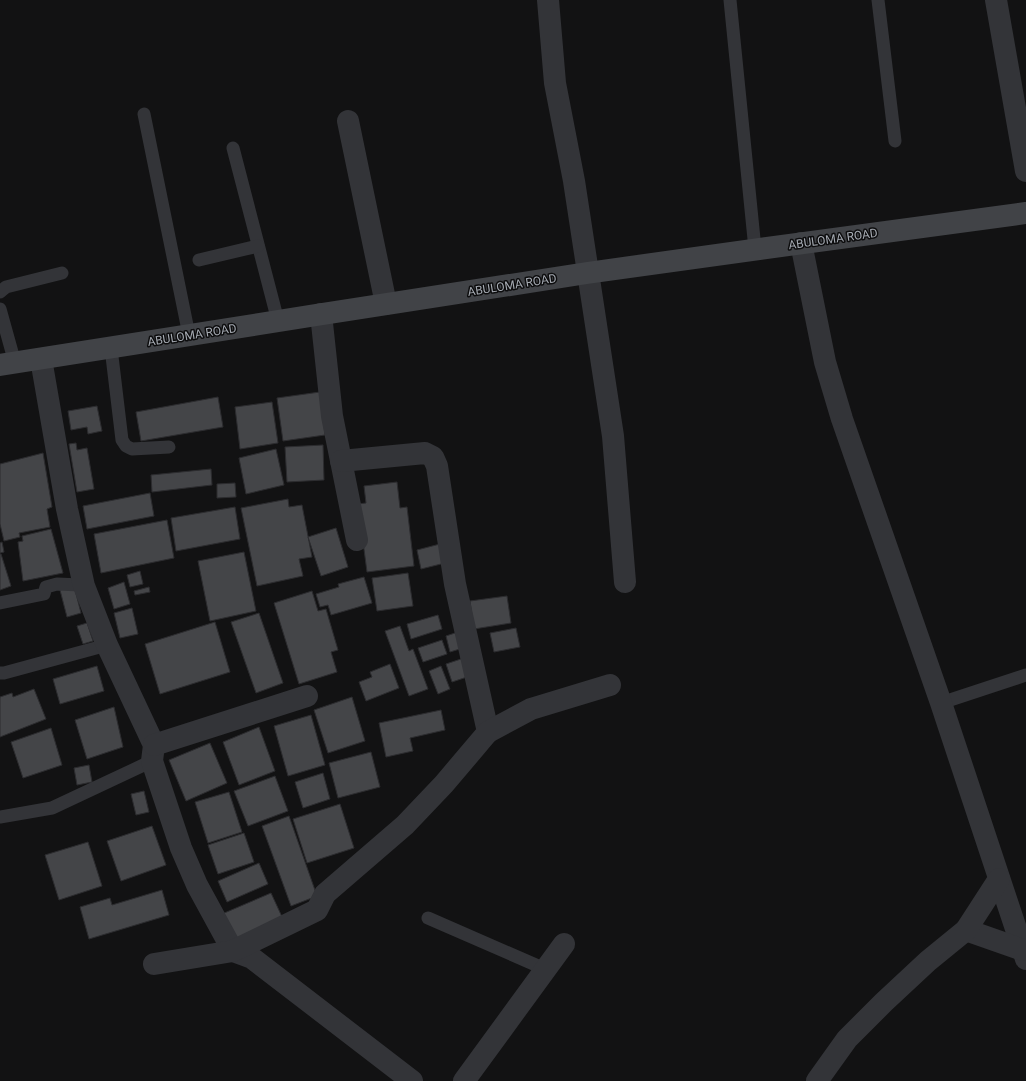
<svg xmlns="http://www.w3.org/2000/svg" width="1026" height="1081" font-family="Roboto,sans-serif">
	<style>
		.building { fill: #444548; stroke: #2c2c2f }
		.lines { fill: none; stroke-linecap: round; stroke-linejoin: round }
		.lane { stroke: #333438; stroke-width: 13 }
		.street { stroke: #333438; stroke-width: 22 }
		.secondary { stroke: #414347; stroke-width: 22 }
		.labels { text-anchor: middle; dominant-baseline: central; stroke-width: 3; stroke-linejoin: round; paint-order: stroke }
		.street-label { font-size: 12px; fill: #a5aab2; stroke: #0d0d0e }
	</style>
	<rect width="100%" height="100%" fill="#121213"/>
	<!-- building -->
	<g class="building">
		<path d="M 320,392 L 325,435 L 283,441 L 277,398 Z"/>
		<path d="M 218,397 L 223,427 L 141,441 L 136,412 Z"/>
		<path d="M 272,402 L 278,443 L 240,449 L 235,407 Z"/>
		<path d="M 97,406 L 102,431 L 88,434 L 87,427 L 71,430 L 68,411 Z"/>
		<path d="M 76,443 L 77,450 L 87,448 L 94,489 L 77,492 L 69,444 Z"/>
		<path d="M 323,445 L 324,480 L 287,482 L 285,447 Z"/>
		<path d="M 276,449 L 284,485 L 246,494 L 239,458 Z"/>
		<path d="M 43,453 L 52,507 L 47,509 L 50,527 L 19,533 L 20,537 L 4,541 L 0,524 L 0,464 Z"/>
		<path d="M 211,469 L 212,485 L 152,492 L 151,475 Z"/>
		<path d="M 397,482 L 400,508 L 407,507 L 414,566 L 367,572 L 358,504 L 366,503 L 364,486 Z"/>
		<path d="M 235,483 L 236,497 L 217,498 L 217,484 Z"/>
		<path d="M 150,493 L 154,516 L 87,529 L 83,506 Z"/>
		<path d="M 288,499 L 289,507 L 302,505 L 312,557 L 299,559 L 303,576 L 257,586 L 241,508 Z"/>
		<path d="M 235,507 L 240,539 L 176,551 L 171,518 Z"/>
		<path d="M 167,520 L 174,558 L 101,573 L 94,534 Z"/>
		<path d="M 336,528 L 348,567 L 321,576 L 308,537 Z"/>
		<path d="M 51,529 L 63,573 L 23,581 L 18,542 L 23,541 L 22,536 Z"/>
		<path d="M 2,542 L 4,552 L 0,553 L 0,543 Z"/>
		<path d="M 440,544 L 445,563 L 421,569 L 417,550 Z"/>
		<path d="M 244,552 L 256,611 L 210,621 L 198,561 Z"/>
		<path d="M 0,554 L 1,554 L 11,586 L 0,590 Z"/>
		<path d="M 140,571 L 143,584 L 130,587 L 127,575 Z"/>
		<path d="M 408,573 L 413,606 L 377,611 L 372,578 Z"/>
		<path d="M 364,577 L 372,603 L 331,615 L 328,605 L 320,607 L 316,594 L 339,587 L 338,584 Z"/>
		<path d="M 124,582 L 130,604 L 114,609 L 108,588 Z"/>
		<path d="M 74,586 L 81,613 L 67,617 L 60,590 Z"/>
		<path d="M 149,587 L 150,592 L 135,595 L 134,591 Z"/>
		<path d="M 312,591 L 318,611 L 326,609 L 338,650 L 331,652 L 337,672 L 299,684 L 274,603 Z"/>
		<path d="M 507,596 L 511,623 L 474,629 L 470,601 Z"/>
		<path d="M 132,608 L 138,634 L 120,638 L 114,613 Z"/>
		<path d="M 259,613 L 283,683 L 256,693 L 231,622 Z"/>
		<path d="M 438,615 L 442,629 L 411,639 L 407,624 Z"/>
		<path d="M 215,622 L 230,672 L 160,694 L 145,644 Z"/>
		<path d="M 87,623 L 93,641 L 83,644 L 77,626 Z"/>
		<path d="M 400,626 L 409,651 L 413,649 L 428,689 L 409,696 L 385,631 Z"/>
		<path d="M 516,628 L 520,647 L 494,652 L 490,633 Z"/>
		<path d="M 458,632 L 463,648 L 450,652 L 446,636 Z"/>
		<path d="M 442,640 L 447,654 L 423,662 L 418,648 Z"/>
		<path d="M 464,658 L 470,676 L 452,682 L 446,664 Z"/>
		<path d="M 390,664 L 399,688 L 366,701 L 359,682 L 372,677 L 370,672 Z"/>
		<path d="M 97,666 L 104,691 L 60,704 L 53,679 Z"/>
		<path d="M 441,666 L 450,689 L 438,694 L 429,671 Z"/>
		<path d="M 34,689 L 46,719 L 0,737 L 0,697 L 12,693 L 13,697 Z"/>
		<path d="M 352,697 L 365,741 L 328,753 L 314,710 Z"/>
		<path d="M 114,707 L 123,747 L 87,759 L 75,720 Z"/>
		<path d="M 441,710 L 445,730 L 410,738 L 413,751 L 386,757 L 379,723 Z"/>
		<path d="M 311,715 L 325,765 L 288,776 L 274,726 Z"/>
		<path d="M 259,727 L 275,771 L 239,785 L 223,742 Z"/>
		<path d="M 51,728 L 62,765 L 23,778 L 11,742 Z"/>
		<path d="M 210,743 L 227,783 L 186,801 L 169,760 Z"/>
		<path d="M 371,752 L 380,787 L 338,798 L 329,763 Z"/>
		<path d="M 89,765 L 92,782 L 77,785 L 74,768 Z"/>
		<path d="M 323,773 L 330,799 L 303,808 L 295,782 Z"/>
		<path d="M 275,776 L 288,811 L 248,826 L 234,791 Z"/>
		<path d="M 144,791 L 149,812 L 136,815 L 131,794 Z"/>
		<path d="M 229,792 L 242,832 L 208,843 L 195,802 Z"/>
		<path d="M 340,804 L 354,848 L 307,863 L 293,819 Z"/>
		<path d="M 289,816 L 317,896 L 291,906 L 262,826 Z"/>
		<path d="M 152,826 L 166,865 L 121,881 L 107,841 Z"/>
		<path d="M 244,833 L 254,862 L 218,874 L 208,845 Z"/>
		<path d="M 88,842 L 102,886 L 59,900 L 45,855 Z"/>
		<path d="M 259,863 L 268,884 L 227,902 L 218,881 Z"/>
		<path d="M 162,890 L 169,915 L 89,939 L 80,907 L 110,898 L 112,905 Z"/>
		<path d="M 271,893 L 283,919 L 234,941 L 222,914 Z"/>
	</g>
	<g class="lines">
		<!-- lane -->
		<g class="lane">
			<path d="M 730,0 L 755,249"/>
			<path d="M 878,0 L 895,141"/>
			<path d="M 144,114 L 189,335"/>
			<path d="M 233,148 L 278,321"/>
			<path d="M 199,260 L 258,246"/>
			<path d="M 0,292 L 6,287 L 62,273"/>
			<path d="M 0,309 L 15,363"/>
			<path d="M 111,348 L 122,440 L 126,446 L 132,449 L 169,447"/>
			<path d="M 0,603 L 44,594 L 46,587 L 57,584 L 81,585 L 84,586"/>
			<path d="M 0,673 L 4,673 L 107,645"/>
			<path d="M 941,703 L 1026,675"/>
			<path d="M 0,817 L 52,808 L 152,761"/>
			<path d="M 428,918 L 545,969"/>
		</g>
		<!-- street -->
		<g class="street">
			<path d="M 548,0 L 555,83 L 574,181 L 613,436 L 625,582"/>
			<path d="M 996,0 L 1026,171"/>
			<path d="M 348,121 L 386,304"/>
			<path d="M 801,243 L 825,362 L 842,419 L 941,703 L 1026,959"/>
			<path d="M 321,314 L 332,416 L 357,540"/>
			<path d="M 41,359 L 67,509 L 84,586 L 107,645 L 154,745 L 152,761 L 181,848 L 197,885 L 233,951 L 252,958 L 412,1081"/>
			<path d="M 341,461 L 425,453 L 433,457 L 437,466 L 455,584 L 488,732"/>
			<path d="M 154,745 L 307,696"/>
			<path d="M 966,930 L 1023,950"/>
			<path d="M 154,964 L 233,951 L 317,910 L 325,894 L 405,825 L 444,784 L 488,732 L 531,709 L 610,685"/>
			<path d="M 464,1081 L 564,944"/>
			<path d="M 817,1081 L 847,1039 L 884,1002 L 928,961 L 966,930 L 999,879"/>
		</g>
		<!-- secondary -->
		<path class="secondary" d="M 0,365 C 196,334 391,303 587,273 C 733,252 880,233 1026,213"/>
	</g>
	<g class="labels">
		<!-- street labels -->
		<g class="street-label">
			<text transform="translate(833 239) rotate(-8)">ABULOMA ROAD</text>
			<text transform="translate(512 285) rotate(-9)">ABULOMA ROAD</text>
			<text transform="translate(192 335) rotate(-9)">ABULOMA ROAD</text>
		</g>
	</g>
</svg>
